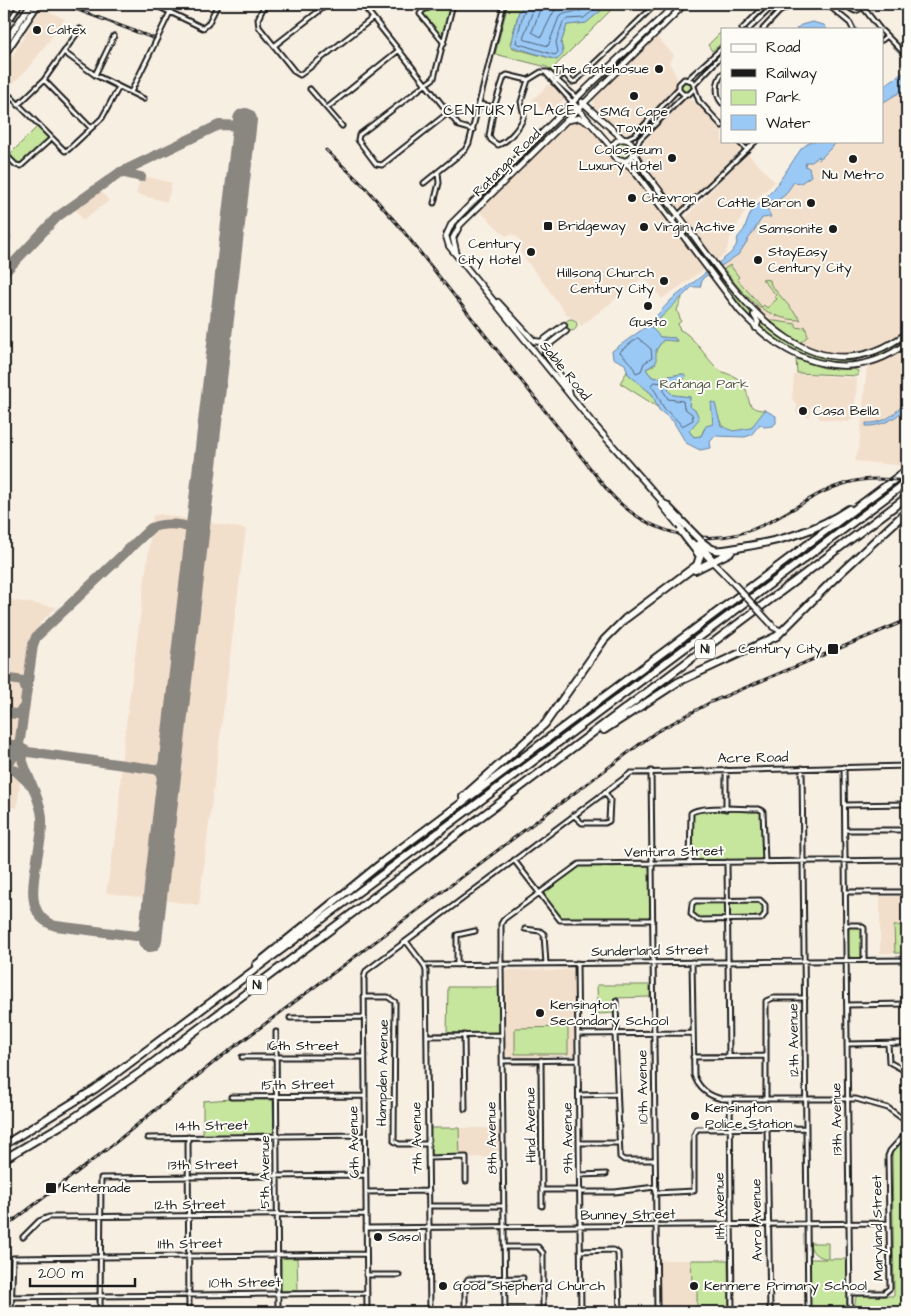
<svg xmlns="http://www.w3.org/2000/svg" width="911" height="1316" viewBox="0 0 911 1316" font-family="'Architects Daughter',sans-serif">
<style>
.built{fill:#f2dfcb}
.green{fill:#c6e59d;stroke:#71805c}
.water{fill:#9bc9f6;stroke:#68849f}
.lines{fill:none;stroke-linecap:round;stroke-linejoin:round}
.shore{stroke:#4f6173;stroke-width:1}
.taxiway{stroke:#8a8680;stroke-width:10}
.runway{stroke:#8a8680;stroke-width:24}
.street-casing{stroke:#1c1c1c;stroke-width:7}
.secondary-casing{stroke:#1c1c1c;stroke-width:8}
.primary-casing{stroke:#1c1c1c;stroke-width:9}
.highway-casing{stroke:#1c1c1c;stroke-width:10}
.street{stroke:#fdfcf7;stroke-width:3}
.secondary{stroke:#fdfcf7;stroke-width:4.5}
.primary{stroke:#fdfcf7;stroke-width:5}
.highway{stroke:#fdfcf7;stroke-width:6}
.rail-casing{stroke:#1c1c1c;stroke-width:3}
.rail{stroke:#fdfcf7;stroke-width:1;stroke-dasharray:4;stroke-linecap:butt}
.secondary-bridge-casing{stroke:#1c1c1c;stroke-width:8;stroke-linecap:butt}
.highway-bridge-casing{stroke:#1c1c1c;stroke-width:10;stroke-linecap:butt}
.secondary-bridge{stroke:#fdfcf7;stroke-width:4.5}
.highway-bridge{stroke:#fdfcf7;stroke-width:6}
.poi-dot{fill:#1c1c1c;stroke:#fdfcf7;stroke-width:2}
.labels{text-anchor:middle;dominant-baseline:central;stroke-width:4;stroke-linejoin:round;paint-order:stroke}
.shield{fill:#fdfcf7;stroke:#605f5e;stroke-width:1}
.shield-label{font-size:12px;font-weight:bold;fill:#1c1c1c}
.poi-label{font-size:14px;fill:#1c1c1c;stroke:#fdfcf7;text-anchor:start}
.street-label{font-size:14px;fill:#1c1c1c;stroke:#fdfcf7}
.park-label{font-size:14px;fill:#4f5843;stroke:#fdfcf7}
.neighbourhood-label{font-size:15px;letter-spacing:1px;fill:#1c1c1c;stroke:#fdfcf7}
</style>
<rect width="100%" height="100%" fill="#f8efe3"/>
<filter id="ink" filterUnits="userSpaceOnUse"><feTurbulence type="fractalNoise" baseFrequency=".02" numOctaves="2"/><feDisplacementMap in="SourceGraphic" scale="10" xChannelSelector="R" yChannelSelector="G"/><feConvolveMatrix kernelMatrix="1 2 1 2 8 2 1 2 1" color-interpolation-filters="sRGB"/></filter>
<g filter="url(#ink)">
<!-- built -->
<path class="built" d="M42 8 65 19 28 69 5 91 4 69Z
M658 38 674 55 669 62 677 78 676 88 636 130 628 134 621 133 594 106 593 99 651 39Z
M550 83 566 98 548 116 532 100Z
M902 91H907V330L886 345 866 351 852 354 820 353 773 328 745 301 720 266 739 254 762 218 771 216 767 208 769 204 785 195 794 182H804L811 176 809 168 805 166 806 162 819 156 817 161 838 141H882V103Z
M686 98 696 103 716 122 719 129 722 128V141H735L741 149 683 208 676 207 647 169 640 153 644 142 666 116Z
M585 119 606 142 613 159 631 169 705 269 662 299 644 277 581 326 577 320 568 316 520 252 521 243 517 237 511 234 506 236 478 210 572 121Z
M747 153 775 182 747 208 731 236 726 253 716 261 685 218Z
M141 175 172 183 167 202 136 194Z
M98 187 109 201 83 220 72 205Z
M907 345V463L904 466 855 461 859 447 867 366Z
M796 374 855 378 857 381 854 418 848 422 820 419 817 415 818 407 814 406H811L810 417 802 416 796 413 797 405 792 399 794 375Z
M160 514 246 529 199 905 106 893 118 820 122 755 153 516Z
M4 599 57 607 40 623 17 808 4 806Z
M907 896V953H880V897Z
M545 969 546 971 571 969 574 972 575 1055 508 1057 506 1054 505 973 508 970Z
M428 1128H503L504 1157 428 1158Z
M659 1260H728L729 1312H660Z"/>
<!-- green -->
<path class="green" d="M444 4H448L450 7 443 35 440 37 422 14Z
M508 4H526L519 11 510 44 513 48 557 60 563 51 561 43 567 25 586 23 609 4H617L555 66 559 71 554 72 547 67 495 54Z
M720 33 722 34V43L712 51 708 45Z
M680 87a6 6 0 1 1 12 0a6 6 0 1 1-12 0Z
M39 125 51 139 25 165 18 166 8 156Z
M616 150a8 8 0 1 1 16 0a8 8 0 1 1-16 0Z
M635 157 642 170 675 214H669L626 162Z
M679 221C723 279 771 364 855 360V363C776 373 714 282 677 223Z
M730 265 739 277 737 279 762 307 764 305 767 308 777 299 775 297 776 295 762 279 770 280 771 285 801 320C764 320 744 295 724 269Z
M681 295 682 298 677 310 681 321 678 324 680 330C692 334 706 358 717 368 724 375 735 373 743 384 752 396 743 410 765 410L761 418 747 431C718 434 725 425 713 408V424L704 429 701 436 694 437 689 431 693 409 689 406 690 397 673 395 668 390 672 384 681 380 683 374 655 378 651 376 646 369 654 365 656 350 663 340 677 341 675 338 660 337 651 328Z
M565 325a6 6 0 1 1 12 0a6 6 0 1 1-12 0Z
M768 320 796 324V327L802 328 805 326 808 336 800 343 788 338Z
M907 337V340L889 352 873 357V355Z
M796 359 824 368 854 369 858 371V376L797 373Z
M628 370V374L652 394 659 408 620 383Z
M696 811H760L763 815V859L761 860 695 861 692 857V816Z
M646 865 650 869 651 914 646 919H560L543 897 544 891 578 866Z
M760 900 765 905 763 918 698 920 694 918 691 907 695 901Z
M907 925V953H895L894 926Z
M849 926H860L863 930V956L860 958H851L848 954Z
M597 985H650V997L616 998V1013L598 1014Z
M448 987H499V1032L447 1034Z
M568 1027V1054H515V1028Z
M230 1099 273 1100 274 1134 203 1136V1101Z
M428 1128H459L460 1157 428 1158Z
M907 1136V1312H854L856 1296H894L892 1153Z
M810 1243H828V1259H847V1312H809V1259H827C819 1256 811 1255 810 1243Z
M281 1258H297L298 1291H281Z
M691 1260H728L729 1312H697V1283H692Z"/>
<!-- water -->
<path class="water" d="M526 4H609L586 23 567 25 561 43 563 54 557 60 511 46 519 11Z
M812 22 824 25 827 29H796L801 25Z
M907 70V91H902L882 103V87Z
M811 141H838L818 161 819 156 812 162H806L805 166 809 168 811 176 801 183 794 182 785 195 767 208 771 217 762 218 739 254 703 278 700 287H692L651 327 660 337 675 338 677 341 663 340 656 350V363L646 369 651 376 655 378 683 374 686 376 684 379 672 384 668 390 673 395 690 397 689 406 696 411 699 419 689 431 694 437 701 436 706 426 713 424 711 402 715 403 721 426 733 431 751 428 765 410 776 416V423L773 426 764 427 760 424 751 435 745 437 715 436 710 442 711 448 700 450 686 443 673 421 659 410 652 394 628 374 625 364 613 358 612 351 647 326 671 300 731 253 736 246 738 237 744 230 751 212 774 189 801 149Z
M907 399C907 416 880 427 866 426V423C885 424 897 413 907 399Z"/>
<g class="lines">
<!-- shore -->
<path class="shore" d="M529 4 523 14 516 43 555 55 558 52 556 42 563 22 568 19 584 18 601 4
M535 4 523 39 548 46 559 17C572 8 577 17 591 4
M542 4 532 32 541 37 554 11 564 6 580 4
M638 338 651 349 652 358 644 363 641 371 636 373 632 365 620 352Z
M654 382 664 383V392L668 399 683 401 684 408 692 414 693 420 682 426C676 418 668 413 664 408 659 400 658 393 651 386Z"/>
<!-- taxiway -->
<path class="taxiway" d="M120 172 141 177
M4 273 57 217 119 173 219 125 245 126
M188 527 196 524 199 516
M4 678 23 681 26 690
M4 713 18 714 24 707
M19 742C20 765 36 788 41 811 49 843 10 913 56 926L136 936 147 932 152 922
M4 743 17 746 28 752 161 770 167 775 168 786
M12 759 20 739 33 645 36 637 151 528C162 523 188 522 196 533V542
M4 765 16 771 31 785
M159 770 166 768 171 760"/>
<!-- runway -->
<path class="runway" d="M150 940 245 120"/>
<!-- street casing -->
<g class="street-casing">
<path id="street" d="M153 4 203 28 208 24 218 4
M265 4 258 19 259 27 295 72 300 75 373 18
M362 4 459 126 473 130
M440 4 423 10 420 14 444 43
M827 4 850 23 853 29
M850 4 851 9 855 11 860 9 862 4
M862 6 880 29
M12 17 20 4
M742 29 767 4
M749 29 775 4
M763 29 779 12 794 4
M882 31 907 56
M882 40 887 36
M274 46 328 4
M65 53 95 75 144 99
M545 72 573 103
M722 74C716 82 715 96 722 103
M95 75 114 36
M507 75 528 80 521 102 524 116C521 126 508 142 498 145L491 140 489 136 494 107 504 77Z
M689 78 722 48
M44 80 91 128
M528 80 541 72H548L577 98
M554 83 564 73 572 82 576 81 656 4
M694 85 722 55
M310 89 342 126
M694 89 689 94H683L679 90V84L684 79 692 81 699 101 722 126
M4 90 65 151 69 149 102 118 119 87
M131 92 174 4
M479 104 494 107
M18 105 44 80 80 29
M327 108 399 50
M448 113 382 165 376 164 358 140 359 135 434 78 453 4
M625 139 636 134 678 89
M738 141 747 150
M634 151 640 139 685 95
M4 153 16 165 21 166 51 139
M424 183 465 150 469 143 504 4
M434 203 439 183 438 172
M672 221 756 141
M4 233 7 237 4 242
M844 767 850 1312
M802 768 808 1312
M726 770V809
M651 771 657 1312
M845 805 907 804
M573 815 582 823H605L609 821 610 800 605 792
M845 830H907
M514 860 560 920H653
M727 862 729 1056
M690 863 691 813C700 805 745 809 759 809L763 811 765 862
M846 892H907
M760 900 765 905V914L761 919 698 920 691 914 692 904 695 901Z
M846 925H859L864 928V960
M525 929 540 931 544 934 546 964
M406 941 424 965 907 960
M692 962 694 1075C699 1089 708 1096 722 1099H856L888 1108 907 1122
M577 963 581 1312
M424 965 426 971 430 1312
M457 965V935L475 931
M364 997H388L395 1002 394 1141 399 1144H428
M616 1001 617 1034
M847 1005 907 1004
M290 1018 364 1017
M276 1032 278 1312
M578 1034 692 1033
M615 1034 620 1157 624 1160H655
M464 1035 465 1109
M427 1036 502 1035
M847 1044 907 1043
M888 1044 889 1062 907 1072
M242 1057H364
M693 1057 766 1056
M541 1060 542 1206
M503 1061 578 1060
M579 1095 616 1094
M231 1097 365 1096
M730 1099 732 1312
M766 1099V1001L773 998H805
M767 1128 770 1312
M188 1137 189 1312
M148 1138 365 1135
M579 1143H618
M428 1158 466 1157V1181
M580 1175 606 1174
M543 1190H579
M366 1192 429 1191
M580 1192H615L655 1187
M655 1193 694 1191V1135L697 1129 806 1128
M429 1206H504
M366 1228 889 1223
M23 1237 39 1221 49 1217 366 1214
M505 1247H538L543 1253V1308L538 1311H505
M580 1251 613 1250 618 1253 620 1312
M4 1257 6 1253
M366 1275H399
M850 1293H884L890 1288 888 1156 890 1151 907 1132
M4 1297 367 1293
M11 1312 13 1258 366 1254
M100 1312 101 1178 365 1175
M367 1312 364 978 366 971 631 773 907 766
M465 1312V1285L468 1279 523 1278
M505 1312 501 964V924L504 919 579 864 907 860"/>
</g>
<!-- secondary casing -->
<g class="secondary-casing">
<path id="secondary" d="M582 102 623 139
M573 103 613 149
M569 120 579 118 589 123
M612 150a11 11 0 1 1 22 0a11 11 0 1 1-22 0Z
M634 152 645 172C663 195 681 218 698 242 748 310 817 401 907 333
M622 160 632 168 740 311C785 360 847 388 907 343
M456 251 453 238 460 225 685 4
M498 302 534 341 541 342 564 325
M754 315 758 322 756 328
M566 331 548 345 545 352 567 386 570 394
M661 504 683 531
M667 507 591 421 449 246 446 236 452 223 585 90 676 4
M693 542 734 584
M699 543 715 562
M773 627 781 631"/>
</g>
<!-- primary casing -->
<g class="primary-casing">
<path id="primary" d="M4 44 31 4
M4 55 38 4"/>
</g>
<!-- highway casing -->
<g class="highway-casing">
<path id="highway" d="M666 505 693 533
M699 539C704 544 708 548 715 550 724 551 733 549 742 547 781 541 816 531 849 509
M695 570 731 552
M604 730 678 682 777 636 836 577 907 511
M463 797 545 724 604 640 625 619 697 565 700 556 687 539
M256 965 384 861 907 470
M4 1145 95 1089 907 482
M4 1159 72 1119 142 1071 907 497"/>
</g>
<!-- street -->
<use href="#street" class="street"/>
<!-- secondary -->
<use href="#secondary" class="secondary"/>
<!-- primary -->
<use href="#primary" class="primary"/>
<!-- highway -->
<use href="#highway" class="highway"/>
<!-- rail casing -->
<g class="rail-casing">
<path id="rail" d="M62 4 153 38
M326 150 364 186 400 227 609 492C648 536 712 551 765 524 793 511 817 491 847 483 867 477 887 479 907 481
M4 1228 111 1146 218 1059 656 732 711 702 907 620"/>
</g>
<!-- rail -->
<use href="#rail" class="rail"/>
<!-- secondary-bridge casing -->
<g class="secondary-bridge-casing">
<path id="secondary-bridge" d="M734 584 772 625"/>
</g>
<!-- highway-bridge casing -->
<g class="highway-bridge-casing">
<path id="highway-bridge" d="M681 531 687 539
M693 533 699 539"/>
</g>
<!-- secondary-bridge -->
<use href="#secondary-bridge" class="secondary-bridge"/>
<!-- highway-bridge -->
<use href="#highway-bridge" class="highway-bridge"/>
</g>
</g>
<!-- markers -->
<g class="poi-dot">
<circle cx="37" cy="30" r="5"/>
<circle cx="659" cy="69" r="5"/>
<circle cx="634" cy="96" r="5"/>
<circle cx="672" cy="158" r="5"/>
<circle cx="853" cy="159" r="5"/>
<circle cx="632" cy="198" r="5"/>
<circle cx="811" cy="203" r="5"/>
<rect x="543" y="221" width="10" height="10" rx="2.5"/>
<circle cx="644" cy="227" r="5"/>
<circle cx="833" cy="229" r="5"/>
<circle cx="531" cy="252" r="5"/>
<circle cx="758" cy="260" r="5"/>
<circle cx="664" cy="281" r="5"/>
<circle cx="648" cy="306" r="5"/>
<circle cx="803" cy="411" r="5"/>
<rect x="827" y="643" width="12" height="12" rx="2.5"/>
<circle cx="540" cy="1013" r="5"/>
<circle cx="695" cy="1116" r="5"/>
<rect x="45" y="1182" width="12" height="12" rx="2.5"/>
<circle cx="378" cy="1237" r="5"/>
<circle cx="443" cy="1286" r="5"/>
<circle cx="694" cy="1286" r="5"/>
</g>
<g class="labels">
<!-- shield labels -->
<g class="shield">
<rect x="695" y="639.5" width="20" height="19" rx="4"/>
<rect x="247" y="975.5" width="20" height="19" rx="4"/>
</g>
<g class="shield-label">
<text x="705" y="649">N1</text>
<text x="257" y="985">N1</text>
</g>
<!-- poi labels -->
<g class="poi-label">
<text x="47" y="30">Caltex</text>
<text x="649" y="69" text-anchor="end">The Gatehosue</text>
<text x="634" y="112" text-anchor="middle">SMG Cape<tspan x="634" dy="16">Town</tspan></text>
<text x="662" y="150" text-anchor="end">Colosseum<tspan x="662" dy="16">Luxury Hotel</tspan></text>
<text x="853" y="175" text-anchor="middle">Nu Metro</text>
<text x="642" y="198">Chevron</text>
<text x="801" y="203" text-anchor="end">Cattle Baron</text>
<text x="558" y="226">Bridgeway</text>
<text x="654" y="227">Virgin Active</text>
<text x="823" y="229" text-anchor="end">Samsonite</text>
<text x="521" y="244" text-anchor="end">Century<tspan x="521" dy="16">City Hotel</tspan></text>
<text x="768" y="252">StayEasy<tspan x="768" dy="16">Century City</tspan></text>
<text x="654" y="273" text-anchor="end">Hillsong Church<tspan x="654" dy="16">Century City</tspan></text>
<text x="648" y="322" text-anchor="middle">Gusto</text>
<text x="813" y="411">Casa Bella</text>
<text x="822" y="649" text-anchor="end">Century City</text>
<text x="550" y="1005">Kensington<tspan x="550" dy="16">Secondary School</tspan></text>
<text x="705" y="1108">Kensington<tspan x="705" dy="16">Police Station</tspan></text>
<text x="62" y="1188">Kentemade</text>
<text x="388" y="1237">Sasol</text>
<text x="453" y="1286">Good Shepherd Church</text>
<text x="704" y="1286">Kenmere Primary School</text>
</g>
<!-- street labels -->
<g class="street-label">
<text transform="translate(507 163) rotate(-45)">Ratanga Road</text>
<text transform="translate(565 371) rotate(51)">Sable Road</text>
<text transform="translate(753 758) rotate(-1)">Acre Road</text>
<text transform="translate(674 852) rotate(-1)">Ventura Street</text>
<text transform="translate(650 951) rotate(-1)">Sunderland Street</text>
<text transform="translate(794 1040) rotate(-91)">12th Avenue</text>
<text x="303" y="1046">16th Street</text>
<text transform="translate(383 1073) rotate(-89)">Hampden Avenue</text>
<text transform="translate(298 1085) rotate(-1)">15th Street</text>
<text transform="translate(643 1087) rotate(-91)">10th Avenue</text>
<text transform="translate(837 1119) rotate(-91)">13th Avenue</text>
<text transform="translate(531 1125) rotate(-91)">Hind Avenue</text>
<text transform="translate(212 1126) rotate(-1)">14th Street</text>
<text transform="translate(417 1138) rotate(-91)">7th Avenue</text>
<text transform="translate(492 1138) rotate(-91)">8th Avenue</text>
<text transform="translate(568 1138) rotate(-91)">9th Avenue</text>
<text transform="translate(354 1142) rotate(-91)">6th Avenue</text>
<text transform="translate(203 1165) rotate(-1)">13th Street</text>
<text transform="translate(265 1172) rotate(-90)">5th Avenue</text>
<text transform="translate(190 1205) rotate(-1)">12th Street</text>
<text transform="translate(720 1206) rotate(-91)">11th Avenue</text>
<text transform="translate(628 1215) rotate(-1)">Bunney Street</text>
<text transform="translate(757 1220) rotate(-91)">Avro Avenue</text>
<text transform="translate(878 1228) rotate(-91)">Maryland Street</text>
<text transform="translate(190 1244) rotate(-1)">11th Street</text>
<text transform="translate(245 1283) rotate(-1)">10th Street</text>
</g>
<!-- park labels -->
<g class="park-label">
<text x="704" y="384">Ratanga Park</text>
</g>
<!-- neighbourhood labels -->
<g class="neighbourhood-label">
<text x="510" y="110">CENTURY PLACE</text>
</g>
</g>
<!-- margin -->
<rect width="911" height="1316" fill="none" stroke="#fdfcf7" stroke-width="20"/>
<rect x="10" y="10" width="891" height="1296" fill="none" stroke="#1c1c1c" stroke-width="2" filter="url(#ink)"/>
<!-- legend -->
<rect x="721" y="28" width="162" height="115" fill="#fdfcf7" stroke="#a3a29f"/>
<rect x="731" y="44" width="25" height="8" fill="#fdfcf7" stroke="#a3a29f"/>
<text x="766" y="52" font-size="15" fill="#1c1c1c">Road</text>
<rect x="731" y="69" width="25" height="8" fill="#1c1c1c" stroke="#a3a29f"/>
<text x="766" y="78" font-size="15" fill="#1c1c1c">Railway</text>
<rect x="731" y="90" width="25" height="15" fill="#c6e59d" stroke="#a3a29f"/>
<text x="766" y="102" font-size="15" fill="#1c1c1c">Park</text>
<rect x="731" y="115" width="25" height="15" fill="#9bc9f6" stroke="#a3a29f"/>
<text x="766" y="128" font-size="15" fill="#1c1c1c">Water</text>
<!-- scale -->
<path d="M30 1278v8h105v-8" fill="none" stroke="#1c1c1c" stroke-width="2.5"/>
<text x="38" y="1278" font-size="15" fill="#1c1c1c" stroke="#fdfcf7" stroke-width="4" paint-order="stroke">200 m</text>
</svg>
